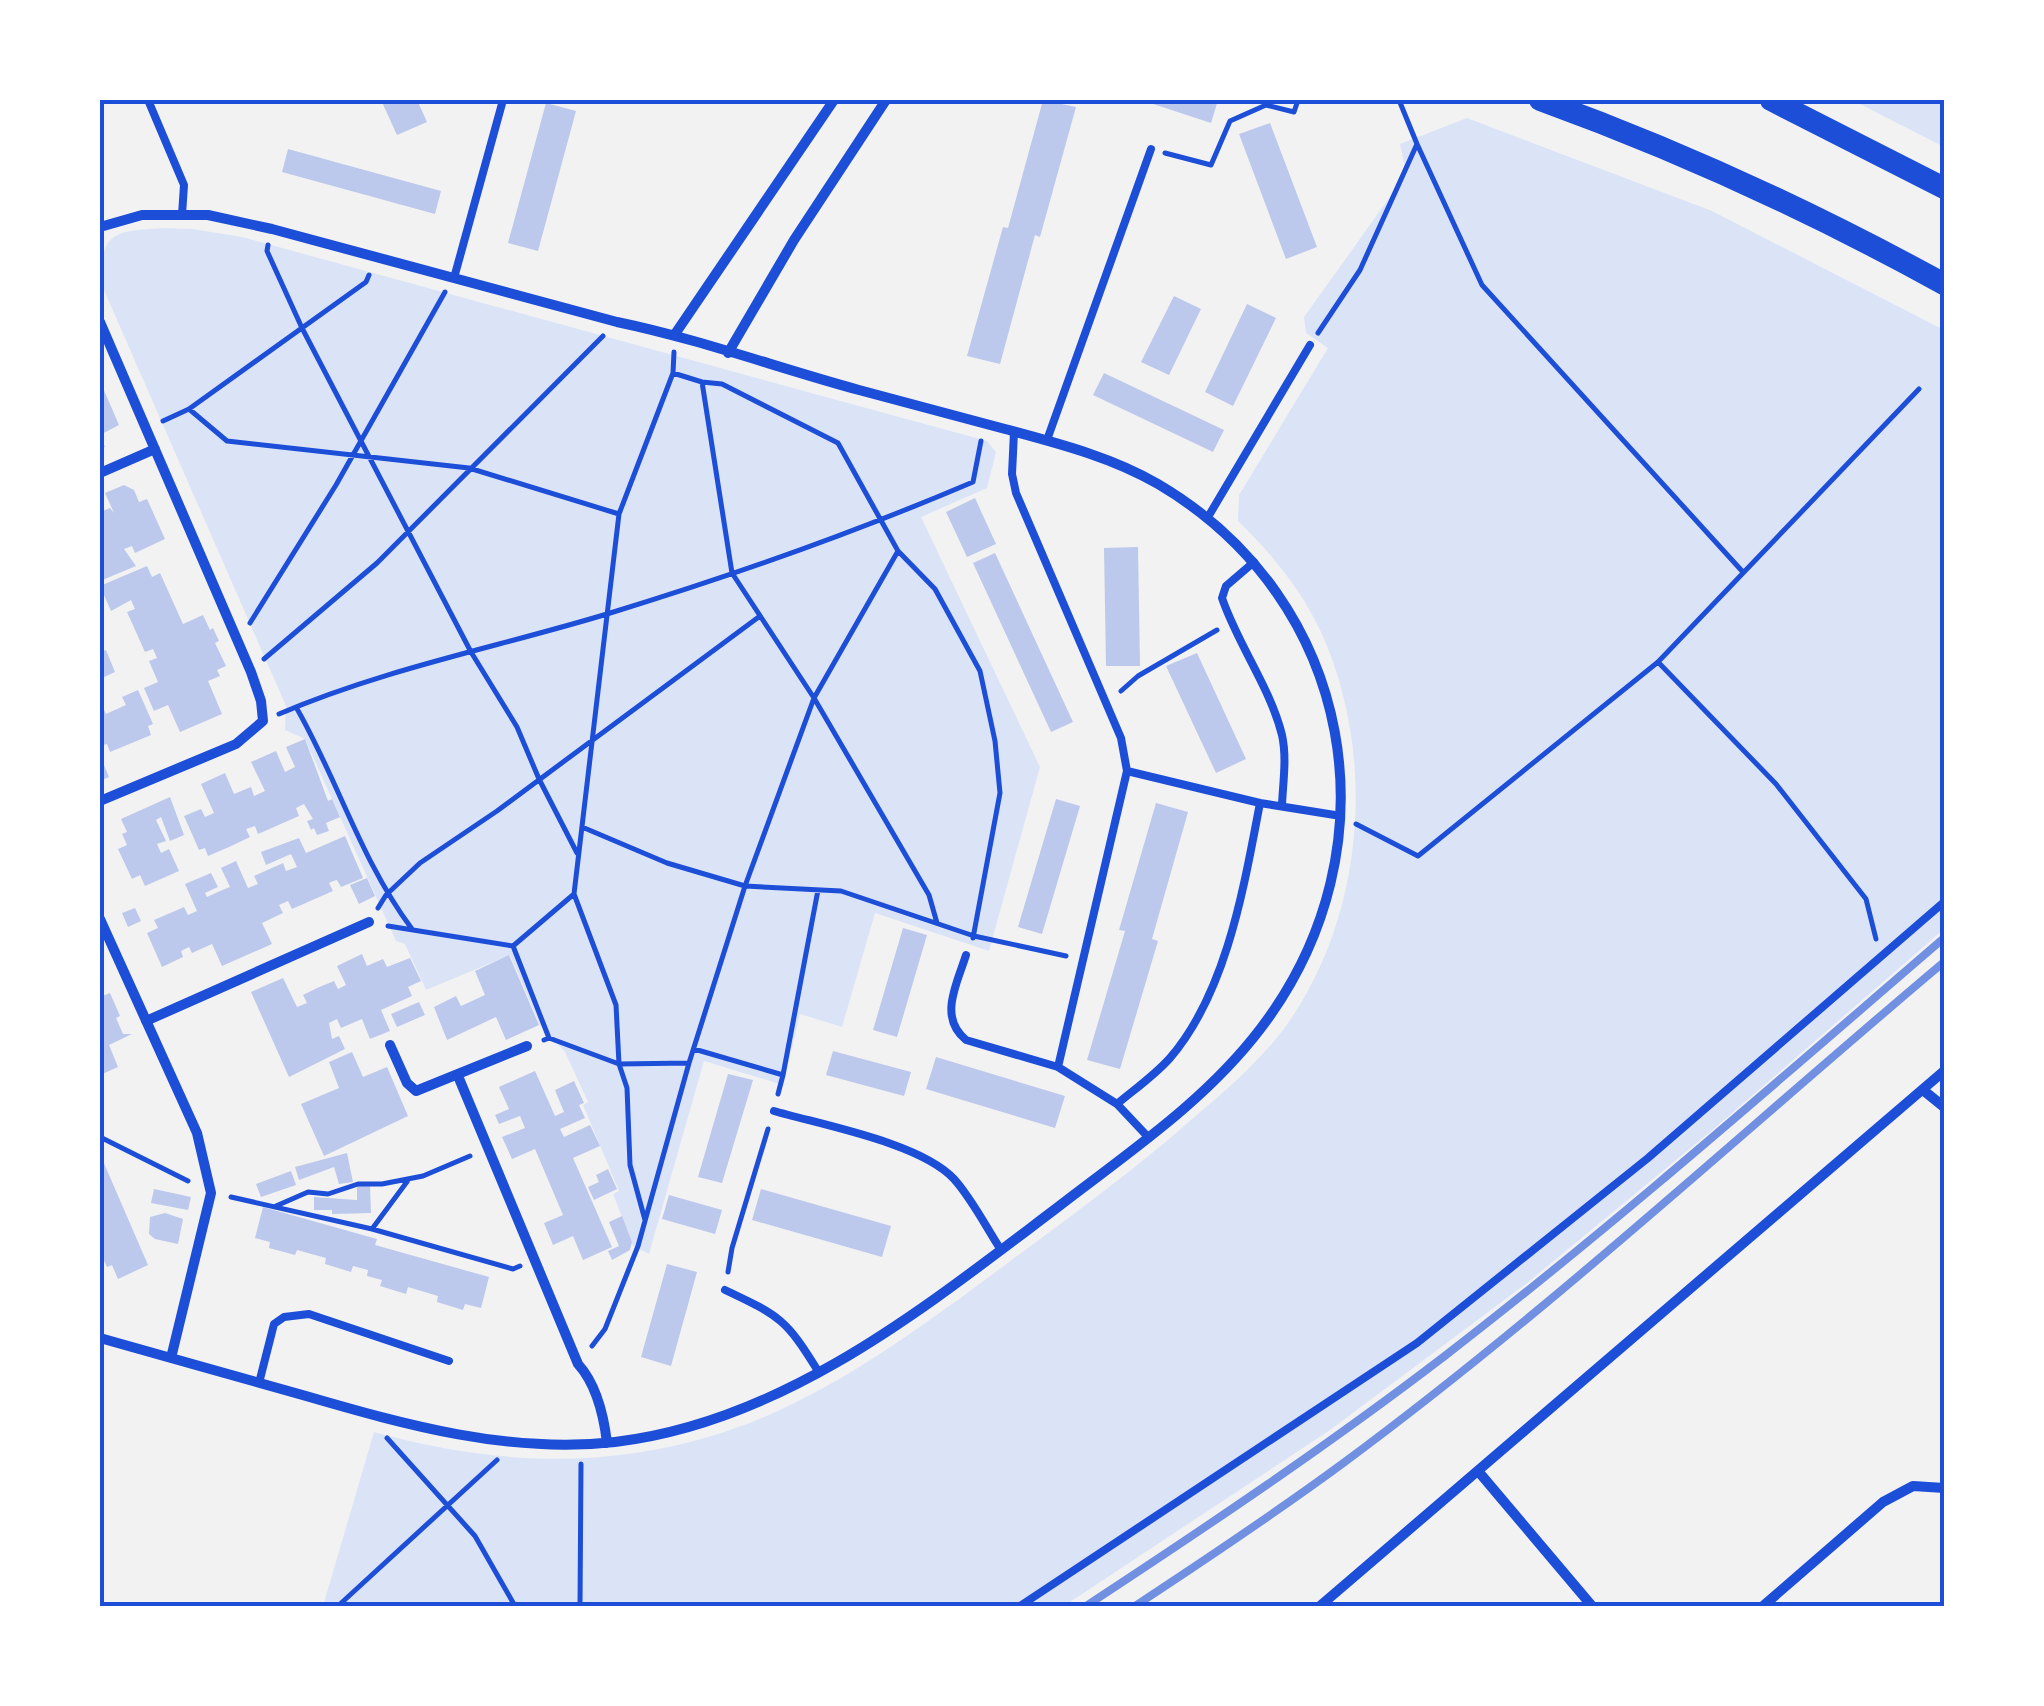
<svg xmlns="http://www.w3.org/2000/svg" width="2044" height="1706" viewBox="0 0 2044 1706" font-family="Overpass,sans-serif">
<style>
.green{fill:#dbe4f7}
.building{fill:#bdc9ec}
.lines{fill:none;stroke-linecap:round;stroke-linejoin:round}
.path{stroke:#1d4ed8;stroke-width:5}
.service{stroke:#1d4ed8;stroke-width:8}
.minor{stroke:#1d4ed8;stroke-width:10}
.primary{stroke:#1d4ed8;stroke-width:22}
.rail{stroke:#7290e2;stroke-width:8}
.neatline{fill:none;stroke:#1d4ed8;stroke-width:4}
</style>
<rect width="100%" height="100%" fill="#f2f2f2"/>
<!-- green -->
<path class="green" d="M1852 100H1944V147Z
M1467 118 1712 211 1944 330V929L1716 1127 1527 1283 1330 1430 1064 1606H323L374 1432C487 1463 595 1470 708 1437 820 1405 921 1327 1013 1259 1074 1214 1134 1170 1191 1120 1224 1092 1257 1064 1283 1030 1365 919 1378 755 1320 630 1300 588 1271 553 1238 521L1239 495 1328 348 1306 333 1304 317 1397 187 1405 167 1400 144Z
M164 228 193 229 242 237 987 441 996 452 987 488 921 517 1040 767 989 951 875 913 842 1027 800 1014 783 1085 704 1061 649 1254 633 1246 613 1194 619 1191 583 1105 588 1102 565 1052 540 1025 510 955 426 990 405 944 396 941 305 739 285 730 286 706 100 281C101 229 119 231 164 228Z"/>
<!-- building -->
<path class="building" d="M381 100H417L427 122 397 135Z
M1043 100 1076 107 1040 237 1035 235 1000 364 967 356 1003 227 1008 228Z
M1141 100H1218L1211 123Z
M546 103 576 111 538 251 508 243Z
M1270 123 1317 247 1286 259 1239 134Z
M288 149 441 191 435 214 282 172Z
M1174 296 1201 309 1169 375 1141 362Z
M1247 304 1276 318 1233 406 1205 392Z
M1104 373 1224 430 1213 452 1093 395Z
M100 381 119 425 100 435 105 447 100 449Z
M124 485 134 490 139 502 147 499 165 539 135 553 132 546 124 549 136 566 100 581V512L110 508 114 513 105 493Z
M975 498 996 544 967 557 946 512Z
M1138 547 1140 666H1106L1104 548Z
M995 553 1073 722 1051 732 973 563Z
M147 566 152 577 160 573 183 624 203 615 210 630 213 628 219 641 215 643 226 666 217 670 220 676 208 681 222 714 180 732 168 705 154 711 144 688 158 682 149 661 157 658 153 649 145 652 127 612 135 609 131 600 111 611 100 586Z
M106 650 115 672 100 679V652Z
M1197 653 1246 759 1216 773 1166 666Z
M138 690 153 724 148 726 151 735 110 752 107 744 100 746V701L106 714 126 705 122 697Z
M305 739 328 801 332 799 340 817 326 823 329 831 317 835 314 828 311 830 307 821 313 819 304 804 296 808 299 816 258 834 255 826 246 829 250 837 229 847 208 856 205 848 199 850 184 816 201 809 205 817 214 813 201 784 225 773 234 794 251 787 254 796 265 791 251 762 276 751 285 772 295 767 286 747Z
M100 755 109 777 100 781Z
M170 797 184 835 170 841 161 817 156 820 166 841 157 844 161 853 169 849 179 871 145 886 140 875 132 879 118 849 127 845 122 834 127 832 121 819Z
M1056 799 1080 806 1042 934 1018 927Z
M1156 803 1188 812 1152 939 1158 941 1120 1069 1087 1060 1125 931 1119 930Z
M345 836 363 878 341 887 337 880 333 881 329 883 333 891 292 909 288 901 279 905 283 913 262 923 272 944 222 966 212 944 192 953 189 947 181 951 183 957 162 967 147 933 158 928 154 920 184 907 188 915 197 911 185 884 211 873 218 887 205 893 207 897 220 891 230 887 221 868 236 861 248 888 258 884 254 876 283 863 286 871 297 867 291 854 266 865 261 852 299 838 306 853Z
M367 878 375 896 359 904 350 885Z
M135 908 141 921 128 927 122 913Z
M903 928 927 935 897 1037 873 1030Z
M362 954 367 966 383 959 387 967 410 958 421 981 408 987 412 996 381 1010 390 1031 370 1039 362 1019 341 1028 337 1019 329 1023 332 1039 339 1036 345 1049 289 1077 251 992 283 978 297 1007 307 1003 303 995 317 988 334 981 338 989 346 985 337 966Z
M509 955 539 1025 506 1040 496 1017 447 1040 434 1007 456 996 461 1006 485 995 475 971Z
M110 993 120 1016 116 1018 123 1034H132L109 1045 118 1067 100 1075V997Z
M419 1002 425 1015 397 1027 391 1014Z
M833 1051 911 1072 904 1096 826 1075Z
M352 1052 363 1077 387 1067 408 1116 324 1156 301 1104 339 1088 329 1062Z
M936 1057 1065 1096 1055 1128 926 1089Z
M535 1071 555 1116 564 1112 555 1090 574 1081 584 1103 579 1105 585 1118 560 1129 564 1137 590 1125 600 1146 573 1158 612 1247 583 1260 573 1236 553 1245 544 1223 563 1215 535 1149 512 1159 502 1137 525 1128 520 1116 499 1124 495 1115 509 1109 499 1087Z
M728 1074 753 1080 722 1183 698 1177Z
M347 1153 353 1182 339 1184 334 1167 299 1180 295 1167Z
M100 1154 148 1265 118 1279 112 1265 107 1267 100 1252Z
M608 1169 617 1189 594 1200 588 1187 599 1182 596 1175Z
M291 1171 296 1185 261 1197 256 1184Z
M370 1185 371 1213 332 1214V1210H314V1197L357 1200V1186Z
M154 1189 191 1197 188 1210 151 1203Z
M761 1189 891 1226 882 1257 752 1220Z
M669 1195 722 1210 715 1234 662 1219Z
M263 1207 377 1239 375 1245 489 1277 481 1308 465 1304 463 1310 437 1302 438 1296 408 1287 406 1294 380 1286 382 1280 367 1276 368 1270 353 1266 351 1272 325 1264 326 1258 297 1250 295 1255 269 1248 270 1242 255 1238Z
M165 1213 183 1219 178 1244 155 1239 149 1234 150 1217Z
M622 1216 632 1242 630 1250 612 1260 608 1251 619 1246 609 1222Z
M667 1264 697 1272 671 1366 641 1357Z"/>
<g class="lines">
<!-- path -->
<path class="path" d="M1417 144 1482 285 1742 571
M1165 153 1211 165 1230 121 1266 105 1294 112 1298 100
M268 245 267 251 302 328 471 652 517 727 539 779 577 853
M1318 333 1360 270 1417 144 1399 100
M673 373 702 382 732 573 814 698 929 895 937 923
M189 409 227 441 469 468 619 514
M163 421 189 409 366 282 369 275
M898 551 935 589 980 671 995 741 1000 793 973 938
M250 623 336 485 445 292
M264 659 377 563 603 336
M1658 662 1776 784 1866 899 1876 939
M1121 691 1138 676 1217 630
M296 707C338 780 361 861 412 929
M279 714C384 669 498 647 607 614 732 576 853 533 973 482L981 441
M1356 824 1418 856 1658 662 1919 389
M582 827 667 863 745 886 841 891 974 936 1066 956
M574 894 616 1005 619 1064 627 1088 630 1165 645 1220
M378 908 386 895 420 863 497 811 760 616
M388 926 513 946
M549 1038 619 1064 689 1063
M544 1040 549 1038 513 946 574 894 619 514 673 373 674 352
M694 1049 783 1075 778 1094
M783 1075 818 890
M100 1137 188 1181
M231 1197 372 1229 513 1269 520 1266
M276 1206 308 1192 328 1194 358 1184H382L423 1176 470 1156
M372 1229 409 1179
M728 1272 732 1248 768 1129
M592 1346 605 1329 638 1246 689 1063 745 886 814 698 898 551 838 443 722 384 702 382
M387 1438 475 1536 515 1606
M338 1606 497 1460
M580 1606 581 1464"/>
<!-- service -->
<path class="service" d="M148 100 184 185 182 215
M454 278 503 100
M1014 432 1012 474 1016 493 1121 738 1127 771
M1047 440 1151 149
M1208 517 1310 345
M1254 562 1226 586 1222 598C1238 645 1270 687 1282 735 1287 758 1283 782 1282 805
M966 955C957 984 938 1017 966 1040L1058 1067 1117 1104 1149 1138
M1058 1067 1127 771 1260 803 1341 816
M1117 1104C1135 1089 1155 1075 1170 1058 1227 992 1244 886 1260 803
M774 1111C822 1125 921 1143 954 1179 972 1199 986 1227 1001 1250
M725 1290C780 1316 786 1319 818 1371
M259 1383 274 1324 284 1317 309 1314 449 1361
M1020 1606 1417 1343 1648 1158 1944 902"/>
<!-- minor -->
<path class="minor" d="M100 227 142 215H208L272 229 617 322C699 339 778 368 859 390 908 403 956 416 1005 429 1057 443 1112 457 1158 484 1355 600 1398 848 1261 1028 1205 1102 1126 1154 1054 1210 923 1309 783 1422 615 1442 509 1454 406 1425 306 1396 237 1377 169 1357 100 1338
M100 322 251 672 261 701 263 721 236 744 100 801
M675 334 834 100
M728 353 794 240 886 100
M100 473 155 449
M100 919 197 1133 211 1193 171 1358
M146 1021 369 922
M390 1045 407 1083 416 1091 527 1046
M458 1076 578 1364C596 1384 604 1417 607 1443
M1923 1090 1944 1107
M1478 1471 1592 1606
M1320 1606 1944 1071
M1763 1606 1883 1502 1913 1486 1944 1488"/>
<!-- primary -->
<path class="primary" d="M1540 100C1681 151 1813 212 1944 284
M1771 100 1944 188"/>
<!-- rail -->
<path class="rail" d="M1086 1606C1208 1526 1330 1444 1446 1355 1617 1223 1780 1079 1944 938
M1135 1606C1205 1560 1274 1514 1342 1464 1552 1309 1744 1130 1944 962"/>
</g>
<!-- border -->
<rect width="2044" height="1706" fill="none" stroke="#ffffff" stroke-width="205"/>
<rect x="102" y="102" width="1840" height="1502" class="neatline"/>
</svg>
